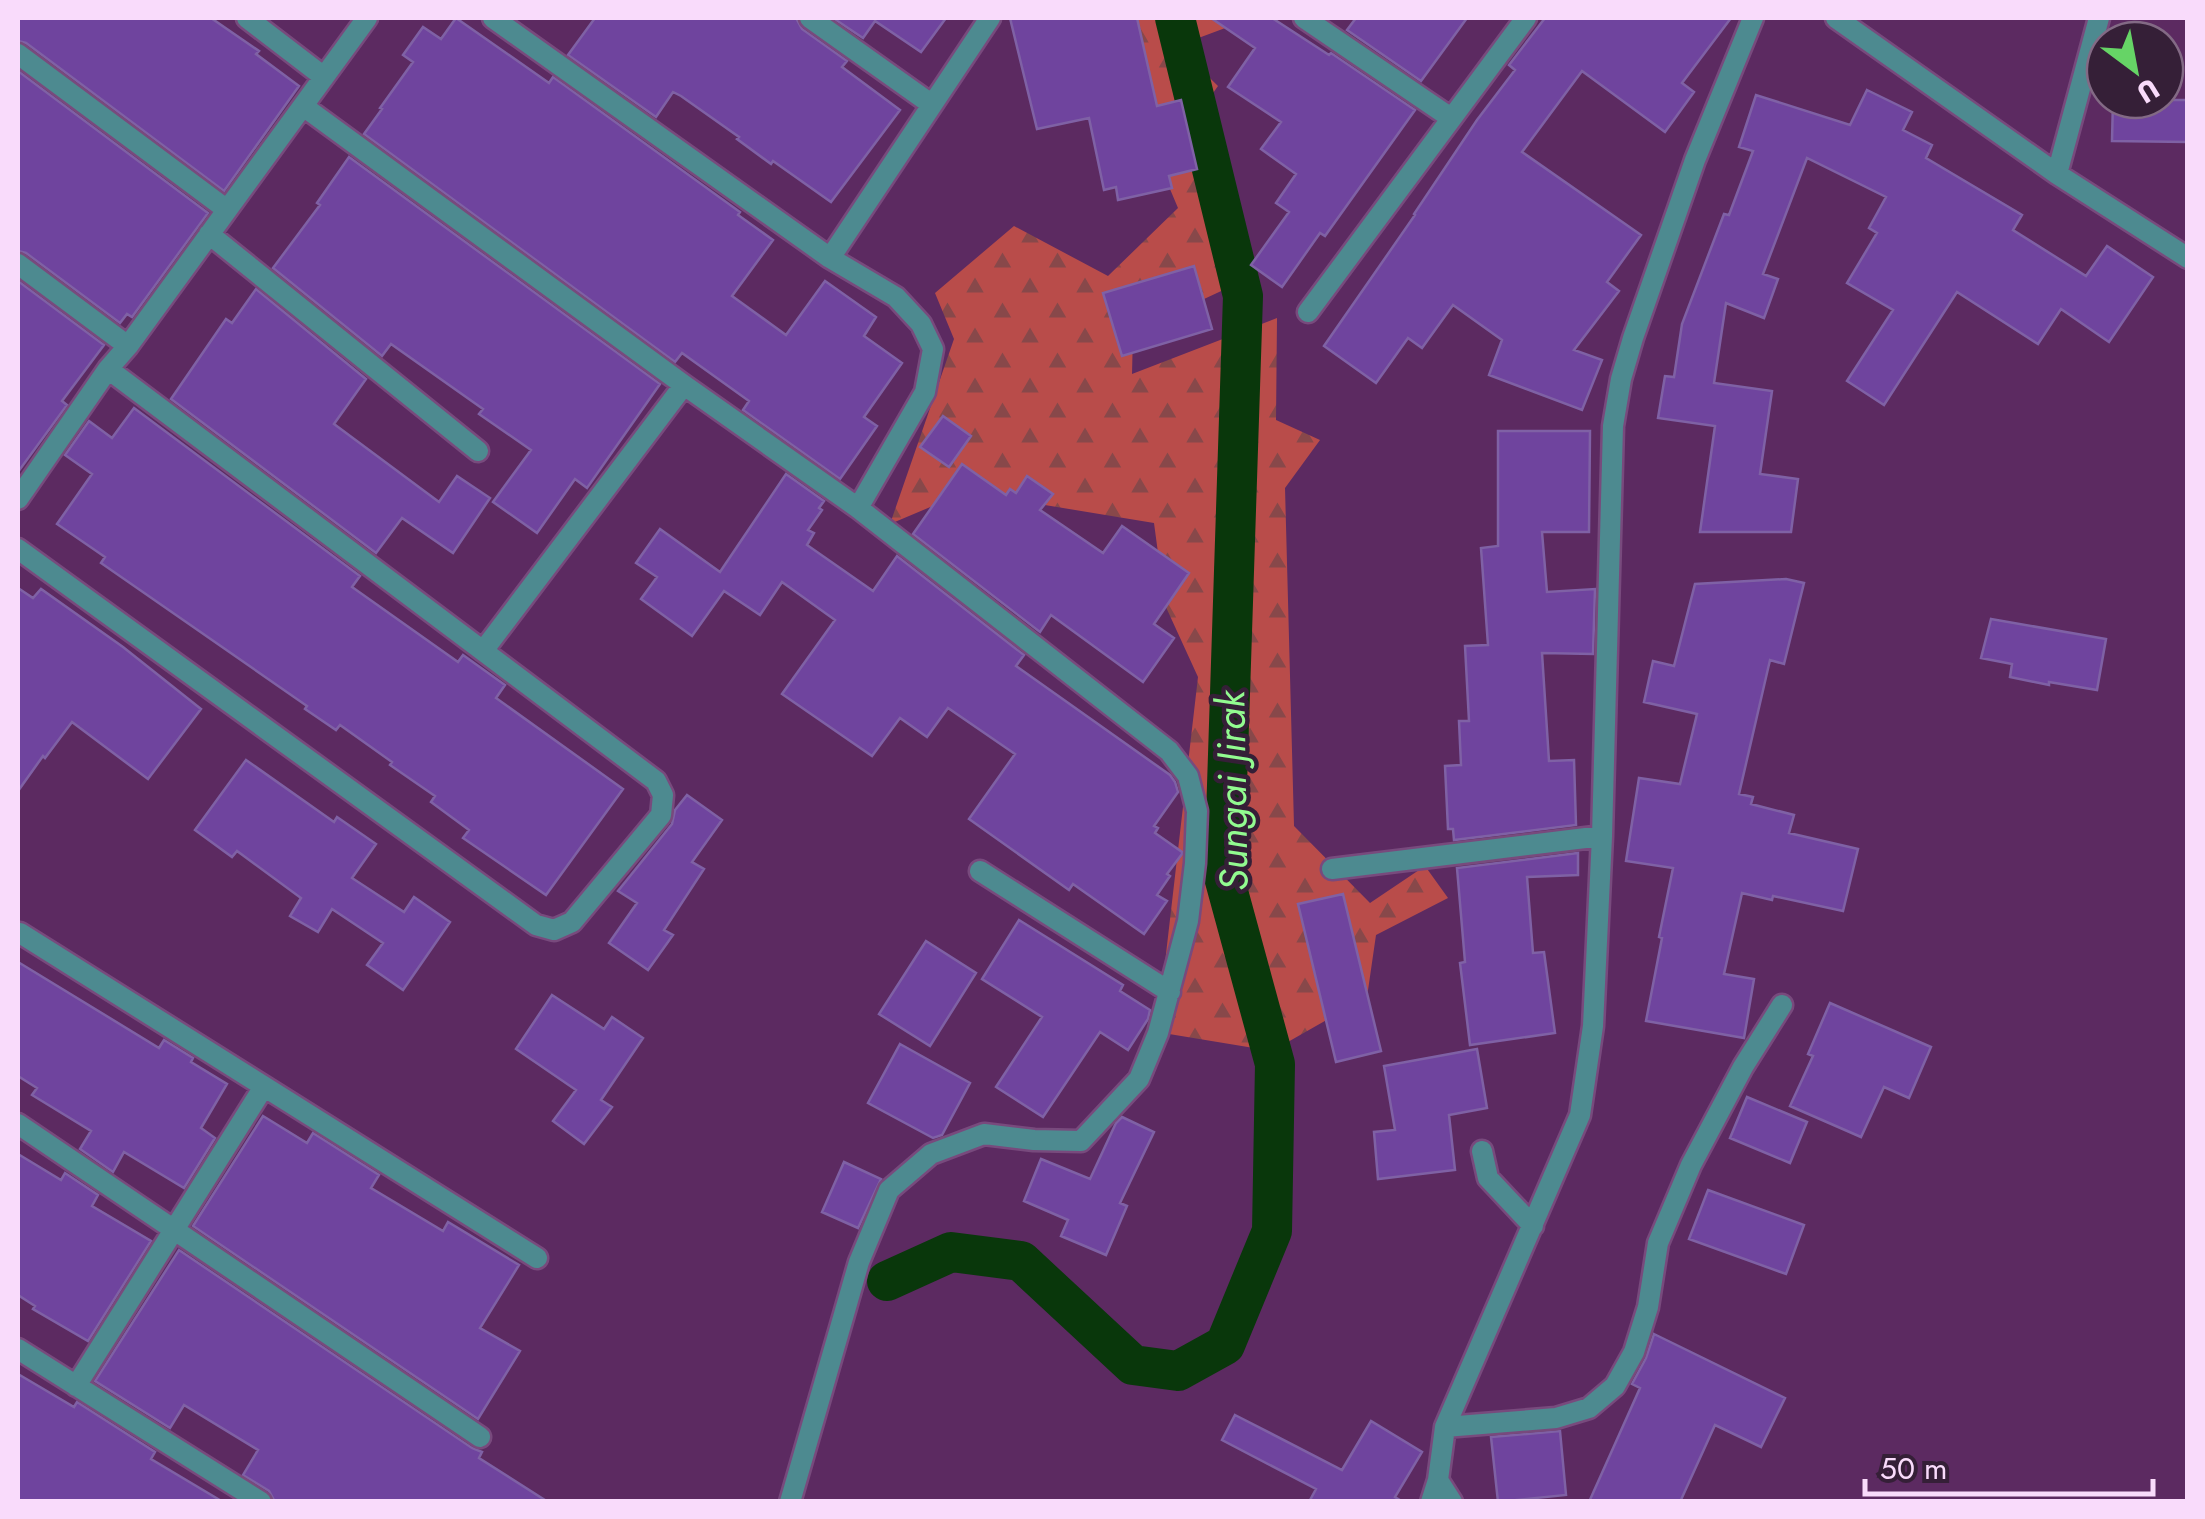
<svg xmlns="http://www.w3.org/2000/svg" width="2205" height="1519" viewBox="0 0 2205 1519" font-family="Jost,sans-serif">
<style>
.forest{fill:url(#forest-firs)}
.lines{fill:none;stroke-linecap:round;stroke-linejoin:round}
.canal{stroke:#09370b;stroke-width:40}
.building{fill:#6f449e;stroke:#7f61a5;stroke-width:2.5}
.street-casing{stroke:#784a7d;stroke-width:25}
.street{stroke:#4d8a90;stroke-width:20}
.labels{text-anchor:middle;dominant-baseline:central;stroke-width:9;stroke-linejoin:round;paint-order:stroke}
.water-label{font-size:40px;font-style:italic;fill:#92fb90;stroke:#351f37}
</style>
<defs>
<pattern id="forest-firs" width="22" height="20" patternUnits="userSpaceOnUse" patternTransform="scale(2.5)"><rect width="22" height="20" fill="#b94c4a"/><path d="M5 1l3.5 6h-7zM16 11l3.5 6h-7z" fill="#88484a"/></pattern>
</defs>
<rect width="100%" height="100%" fill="#5c2a61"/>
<!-- forest -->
<path class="forest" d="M1102 18H1245L1244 21 1177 46 1218 86 1177 144 1240 205 1232 286 1133 332 1132 374 1277 318 1276 420 1320 440 1285 488 1294 826 1370 903 1425 866 1448 898 1376 935 1367 997 1272 1051 1157 1032 1198 677 1165 605 1154 523 966 492 890 524 954 339 935 293 1014 226 1108 276 1178 208 1127 87Z"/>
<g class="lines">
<!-- canal -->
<path class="canal" d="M887 1281 951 1252 1021 1261 1133 1365 1178 1371 1225 1345 1272 1231 1275 1064 1224 877 1243 296 1175 18"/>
</g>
<!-- building -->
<path class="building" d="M18 18H211L259 51 256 54 299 86 224 191 26 43 18 41Z
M456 18 549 83 553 77 740 212 738 215 773 240 732 296 786 335 825 281 876 317 864 336 902 363 864 417 877 426 840 479 743 410 749 401 682 353 675 362 364 134 382 109 380 108 413 62 403 55 423 27 441 39Z
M595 18H796L802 29 847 61 842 67 900 110 831 202 773 161 771 164 737 139 739 137 681 96 673 92 656 117 568 55Z
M833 18H946L921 52 875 21 863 38Z
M1010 18H1137L1157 106 1181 100 1197 169 1169 176 1172 188 1118 200 1116 187 1104 190 1089 118 1037 129Z
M1211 18H1272L1329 55 1331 53 1415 110 1325 236 1320 233 1282 287 1251 265 1289 212 1276 203 1296 174 1261 149 1281 122 1228 87 1255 48Z
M1356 18H1467L1421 81 1347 30Z
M1545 18H1731L1682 83 1694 92 1665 132 1582 71 1522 152 1641 235 1607 282 1619 291 1574 350 1602 360 1582 410 1489 375 1502 340 1453 305 1422 348 1408 338 1376 383 1324 346 1415 215 1414 214 1477 120 1515 70 1509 65Z
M18 71 208 213 132 317 127 314 120 323 26 253 18 251Z
M1867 90 1912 112 1903 130 1932 145 1926 158 2022 215 2013 230 2086 276 2107 246 2153 277 2109 342 2061 309 2038 344 1957 292 1884 405 1847 381 1893 310 1847 283 1877 233 1869 228 1886 197 1807 158 1763 274 1778 279 1764 318 1726 303 1714 383 1772 391 1760 474 1798 479 1791 532H1700L1715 426 1658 418 1665 376 1674 377 1682 324 1724 214 1729 215 1753 151 1739 147 1756 95 1850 125Z
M2113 100H2188V142L2112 141Z
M349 157 660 384 587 488 575 479 537 533 493 502 531 450 479 414 483 409 391 344 382 356 273 268 320 205 317 203Z
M1194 266 1212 329 1122 356 1103 293Z
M18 281 104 345 62 401 67 405 18 472Z
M256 289 366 379 334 424 439 502 457 476 490 498 453 553 402 518 376 553 171 399 226 319 232 323Z
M134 408 360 576 352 587 458 662 463 655 505 685 496 698 623 789 546 895 463 838 469 830 431 802 435 796 390 765 392 762 340 725 336 730 305 709 307 706 101 563 105 557 57 524 92 474 65 455 89 421 112 438Z
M943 416 971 436 949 467 920 447Z
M1498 431H1590L1589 532H1542L1547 592 1595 589 1593 654 1542 653 1549 761 1574 760 1576 825 1454 840 1453 829H1448L1445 766 1461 765 1459 721H1469L1465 646 1488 645 1481 548 1498 546Z
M962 464 1006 495 1010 489 1016 493 1027 476 1053 494 1040 510 1103 553 1122 526 1189 573 1154 624 1174 638 1143 682 1051 615 1040 632 913 534Z
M786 474 824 501 819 508 822 510 808 530 814 533 807 545 873 591 897 556 1024 655 1016 666 1170 775 1175 782 1178 792 1154 826 1158 828 1155 833 1182 852V854L1167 874 1170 876 1157 895 1167 901 1144 934 1073 884 1069 890 969 819 1015 754 948 708 927 737 900 718 872 756 782 694 835 620 782 582 760 615 724 591 692 636 641 599 657 577 636 563 660 529 720 572Z
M1786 579 1804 583 1784 664 1770 660 1739 794 1753 797 1751 804 1794 815 1789 833 1858 849 1843 911 1773 896 1772 900 1742 893 1724 974 1754 979 1744 1038 1646 1021 1662 938 1659 937 1673 868 1626 861 1639 778 1680 784 1697 714 1644 702 1653 661 1674 666 1695 584Z
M18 588 33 598 41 589 123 647 201 709 148 779 72 722 45 758 43 756 18 791Z
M1991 619 2106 639 2097 690 2049 682V685L2010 677 2012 664 1981 658Z
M246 760 334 822 337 817 376 844 352 878 404 912 414 897 450 922 403 990 367 965 383 943 332 909 318 932 290 916 301 898 237 851 232 857 195 830Z
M687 795 722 820 692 862 704 869 664 930 673 935 648 970 609 943 637 903 618 891 672 824 675 810Z
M1578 853V875L1527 877 1533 953 1544 952 1555 1033 1470 1045 1460 963 1465 962 1457 868Z
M1343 894 1381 1051 1336 1062 1298 904Z
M1019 920 1123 985 1120 991 1150 1010 1148 1019 1128 1050 1100 1032 1043 1117 996 1087 1042 1017 982 979Z
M926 941 976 973 930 1046 879 1014Z
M18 962 159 1048 164 1040 193 1058 191 1062 227 1084 201 1128 215 1138 184 1188 124 1152 113 1172 80 1149 91 1131 32 1095 37 1088 18 1076Z
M552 995 604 1029 612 1017 643 1038 601 1100 612 1107 584 1144 553 1121 576 1090 516 1049Z
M1830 1003 1931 1047 1909 1098 1884 1087 1861 1137 1790 1106 1813 1056 1808 1054Z
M900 1044 970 1083 942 1135 933 1138 868 1103Z
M1477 1049 1487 1108 1449 1115 1455 1170 1378 1179 1374 1132 1395 1130 1384 1066Z
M1747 1097 1807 1122 1790 1163 1730 1138Z
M263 1116 307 1143 313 1133 379 1175 371 1188 443 1231 448 1222 519 1265 480 1328 520 1351 478 1419 193 1226Z
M1122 1117 1154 1132 1120 1203 1127 1206 1106 1255 1061 1236 1068 1220 1024 1201 1041 1159 1090 1179 1116 1123Z
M18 1154 61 1180 65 1173 98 1195 92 1206 151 1241 88 1341 33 1309 35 1306 18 1295Z
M844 1162 881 1179 858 1228 822 1212Z
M1708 1190 1804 1225 1786 1274 1689 1239Z
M179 1250 472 1448 482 1452 479 1458 548 1502H275L269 1491 243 1475 258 1450 184 1405 170 1428 95 1381Z
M1654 1334 1785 1398 1761 1447 1715 1425 1680 1502H1589L1640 1388 1632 1384 1646 1358Z
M18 1374 74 1407 77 1402 155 1452 151 1459 223 1502H18Z
M1235 1415 1342 1470 1371 1421 1422 1452 1395 1497 1403 1502H1309L1316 1489 1222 1440Z
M1560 1431 1566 1495 1498 1502 1491 1437Z"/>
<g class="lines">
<!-- street casing -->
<g class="street-casing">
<path id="street" d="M247 18 324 77
M493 18 830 258 896 297 921 324 933 349 925 392 858 508
M810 18 931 104
M1304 18 1451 118
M1836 18 2057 174 2188 258
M18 54 226 209
M303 106 684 385 858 508 1169 751 1188 776 1197 811 1195 863 1188 921 1158 1033 1139 1079 1081 1141 1034 1140 984 1134 931 1154 889 1190 859 1262 790 1502
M2057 174 2099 18
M209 234 478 451
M830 258 990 18
M18 264 128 346
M1308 312 1526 18
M18 499 108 369 128 346 367 18
M18 549 536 925 554 930 572 922 661 815 663 795 656 781 108 369
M483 651 684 385
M1332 869 1602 836
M980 871 1170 992
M20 933 537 1258
M18 1124 480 1437
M1482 1151 1488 1178 1533 1226
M18 1349 261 1502
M76 1386 263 1088
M1445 1427 1556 1418 1589 1408 1615 1386 1634 1352 1648 1307 1658 1243 1691 1165 1743 1067 1782 1005
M1438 1480 1452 1502
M1431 1502 1438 1480 1445 1427 1580 1115 1593 1026 1602 836 1613 426 1621 379 1633 338 1695 160 1753 18"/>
</g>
<!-- street -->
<use href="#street" class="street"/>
</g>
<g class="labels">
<!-- water labels -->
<g class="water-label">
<text transform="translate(1232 791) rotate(-91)">Sungai Jirak</text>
</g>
</g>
<!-- border -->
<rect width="2205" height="1519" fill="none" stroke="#f9dbfb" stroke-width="40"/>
<!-- north arrow -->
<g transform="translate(2135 70) rotate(148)"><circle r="48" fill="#351f37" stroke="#836a85" stroke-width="2.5"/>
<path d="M0-8L18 38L0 25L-18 38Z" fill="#66d466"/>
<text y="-15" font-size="28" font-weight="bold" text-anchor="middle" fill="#f9dbfb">U</text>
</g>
<!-- scale -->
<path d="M1865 1479v15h288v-15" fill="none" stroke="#f9dbfb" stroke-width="5"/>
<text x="1880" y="1479" font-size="30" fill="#f9dbfb" stroke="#351f37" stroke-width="8" paint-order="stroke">50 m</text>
</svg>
